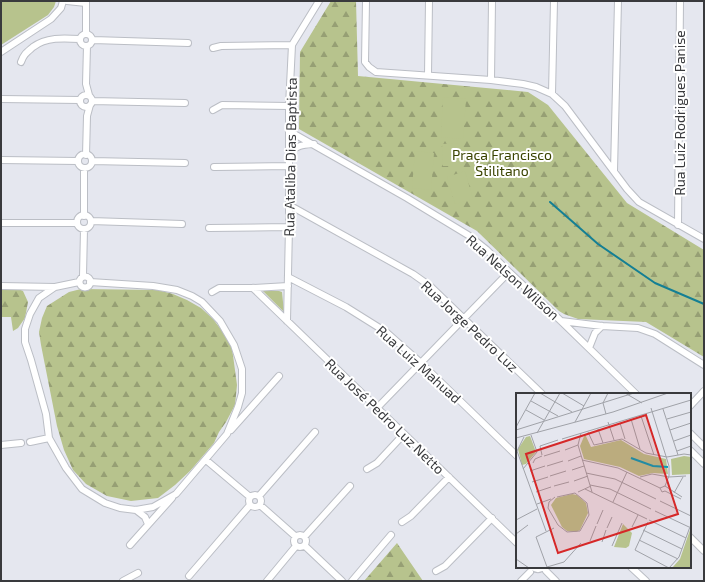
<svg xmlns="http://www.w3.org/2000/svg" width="705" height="582" viewBox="0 0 705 582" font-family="'Exo 2',sans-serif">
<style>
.forest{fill:url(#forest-firs)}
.park{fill:#b7c38d}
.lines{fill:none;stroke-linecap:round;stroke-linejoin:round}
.stream{stroke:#147f94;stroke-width:2}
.minor-casing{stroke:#bbbec5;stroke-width:8}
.minor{stroke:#fff;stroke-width:6}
.labels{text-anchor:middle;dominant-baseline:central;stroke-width:4;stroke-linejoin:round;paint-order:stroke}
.street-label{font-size:14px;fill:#393a3d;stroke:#fff}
.park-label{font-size:14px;fill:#3a4300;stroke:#fff}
.inset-river{fill:none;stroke:#049db9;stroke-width:2}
.inset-road{fill:none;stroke:#a0a2a8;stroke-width:1}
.view{fill:#d62828;fill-opacity:0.15;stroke:#d62828;stroke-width:2}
.inset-edge{fill:none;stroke:#393a3d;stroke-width:2}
</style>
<defs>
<pattern id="forest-firs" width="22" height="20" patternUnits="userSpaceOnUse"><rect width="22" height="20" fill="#b7c38d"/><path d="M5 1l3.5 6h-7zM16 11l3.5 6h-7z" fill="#969f74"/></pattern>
</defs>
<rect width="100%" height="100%" fill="#e5e7ef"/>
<!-- forest -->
<path class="forest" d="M331 1H356L358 76 528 92 548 105 627 203 704 250V357L646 322 578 319 564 314 559 311 477 231 299 129 300 52Z
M1 287H14L23 291 28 302 25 318 18 328 13 331 11 317H1Z
M81 289 158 290 173 294 187 300 201 308 213 319 223 332 232 348 237 385 235 405 226 422 219 432 214 443 190 471 175 485 158 498 131 501 107 496 86 484 73 470 64 450 57 426 41 345 39 332 42 318 47 306 69 292Z
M397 543 423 581H364Z"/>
<!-- park -->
<path class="park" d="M1 1H56L54 7 48 15 1 45Z
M443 97 466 99 463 139 441 137Z
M458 143 459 166H443L442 144Z
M415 151 434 153 431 190 412 188Z
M465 171 473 199 455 204 447 177Z
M263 291H279L282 292 284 312Z"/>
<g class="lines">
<!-- stream -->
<path class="stream" d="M550 202 598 244 655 283 704 304"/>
<!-- minor casing -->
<g class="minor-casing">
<path id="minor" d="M67 1 86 3
M86 1V33
M366 1 365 62 369 67 376 72 491 80 523 84 536 87 552 94 565 106 627 189 639 202 704 239
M80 40a6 6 0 1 1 12 0a6 6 0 1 1-12 0Z
M93 40 188 43
M87 46 86 84 89 95
M213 48 221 46 292 45
M1 52 51 19 61 8 63 1
M21 62C24 54 26 53 33 47 46 37 63 38 80 39
M428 75 429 1
M491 80 492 1
M552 94 554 1
M80 101a6 6 0 1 1 12 0a6 6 0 1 1-12 0Z
M1 99 80 100
M92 101 185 103
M213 110 222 105 289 106
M289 131 407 198 468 235 487 250 509 272 561 321 636 394
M289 153C298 145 302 145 314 144
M78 161a7 7 0 1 1 14 0a7 7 0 1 1-14 0Z
M86 155 87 116 90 105
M1 160 78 161
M92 161 185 163
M214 167 289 166
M614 171 618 1
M289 205 413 274 430 286 542 394
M77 222a7 7 0 1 1 14 0a7 7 0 1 1-14 0Z
M84 216V168
M91 221 182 224
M1 223H77
M678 225 680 1
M209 228 289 227
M83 276 84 229
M79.5 282a5.5 5.5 0 1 1 11 0a5.5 5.5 0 1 1-11 0Z
M288 277 346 307 386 332 421 363 517 456
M79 282 55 287 39 298 30 314 25 329V342L31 360 46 414 49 438 66 468 82 489 105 503 120 508 136 510 153 507 176 494 227 434 238 407 242 393V369L234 345 220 321 202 302 192 296 177 290 153 286 90 282
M1 286 55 287
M253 288 517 543
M212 292 219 288H253L288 286
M287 321 289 227V106L292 45 319 1
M561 321 602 326 638 328 655 334 704 365
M589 348 595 333 602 326
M690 406 704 391
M377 408 509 272
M231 430 279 376
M690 433 704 447
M30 442 49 438
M1 445 21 443
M690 450 704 464
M206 460 250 497
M367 469 377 463 404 434
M249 501a6 6 0 1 1 12 0a6 6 0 1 1-12 0Z
M259 496 315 432
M260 505 295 536
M136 510 145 517 148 524
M402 522 411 516 449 477
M294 541a6 6 0 1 1 12 0a6 6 0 1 1-12 0Z
M305 536 350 486
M690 537 704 551
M130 545 172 498
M305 546 342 581
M533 567C536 570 540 570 543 567
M544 567 546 571 556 581
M631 567 646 581
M436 571 445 566 492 518
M189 576 250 505
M123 581 138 573
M267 581 296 546
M352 581 391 535
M521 581 530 572"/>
</g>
<!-- minor -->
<use href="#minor" class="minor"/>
</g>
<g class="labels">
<!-- street labels -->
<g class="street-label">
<text transform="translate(679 113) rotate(-90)">Rua Luiz Rodrigues Panise</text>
<text transform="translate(290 157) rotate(-89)">Rua Ataliba Dias Baptista</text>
<text transform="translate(513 277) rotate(42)">Rua Nelson Wilson</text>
<text transform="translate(470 326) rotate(43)">Rua Jorge Pedro Luz</text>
<text transform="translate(419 364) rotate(42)">Rua Luiz Mahuad</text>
<text transform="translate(385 416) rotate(44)">Rua José Pedro Luz Netto</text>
</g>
<!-- park labels -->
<g class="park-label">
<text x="502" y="154">Praça Francisco<tspan x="502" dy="16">Stilitano</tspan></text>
</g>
</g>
<!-- overview -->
<g transform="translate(516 393)">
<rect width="175" height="175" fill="#e5e7ef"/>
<path d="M69 41 75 54 105 47 128 61 150 66 152 81 137 80 123 83 104 74 68 66 64 53ZM168 63 175 64V81L156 82 155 66ZM56 101 61 102 70 110 72 120 64 137 60 139 51 138 46 134 35 112 40 105ZM107 131 116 140 113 153 110 155 98 154ZM175 134V175H156L164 166Z" fill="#b7c38d"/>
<path d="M14 43 20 59 10 71 6 72 2 56 10 44Z" fill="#b7c38d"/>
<path class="inset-river" d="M115 65 137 73 152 74"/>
<path class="inset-road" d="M24 0 56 19M46 0 68 13M109 0 126 10M15 8 42 23M135 15 153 73V83L149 93M147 16 162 62M10 17 28 27M90 21 87 10 92 0M125 23 138 62M115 26 124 56M151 26 175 19M59 29 75 0M92 29 98 47M104 30 109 46M0 34 19 0M82 36 87 50M0 37 118 0M154 37 175 30M72 39 78 52 106 46 130 60 151 64 168 61 175 62M21 40 44 0M65 40 62 52 76 99M8 44 1 58 30 138M0 45 97 19 152 0M46 46 175 7M158 48 175 42M49 57 62 52M161 58 175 53M26 62 24 53 42 47M28 63 44 58M66 67 102 75 144 95M52 68 65 63M17 70 19 66 26 63M31 73 47 68M7 76 21 59 15 42M56 77 68 73M14 78 29 73M70 80 99 86 140 106M34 83 50 78M124 84 136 81 153 84 170 83M58 88 72 83M16 89 32 84M74 92 94 96 135 116M38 93 53 89M69 96 131 126M20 99 35 94M62 99 75 93M158 100 167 84M39 104 33 109 32 115 42 132 51 139 64 138 73 122 71 110 59 100 41 104M165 106 149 98 146 99 144 95 149 93 166 104M144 108 175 123M97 109 111 79M21 111 35 106M139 118 173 134M0 127 21 116M133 127 170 145M132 129 119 157 153 175 163 164 175 131M81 131 87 117M116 134 122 122M91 135 96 124M127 137 166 156M0 141 12 132M123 147 162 166M74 148 80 133M86 149 90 137M96 153 106 130M0 166 13 175M31 174 20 144 38 135M31 174 48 169 65 150"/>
<path class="view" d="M130 22 162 121 42 160 10 61Z"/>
<rect width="175" height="175" class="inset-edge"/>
</g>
<!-- border -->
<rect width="705" height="582" fill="none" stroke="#393a3d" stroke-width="4"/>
</svg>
